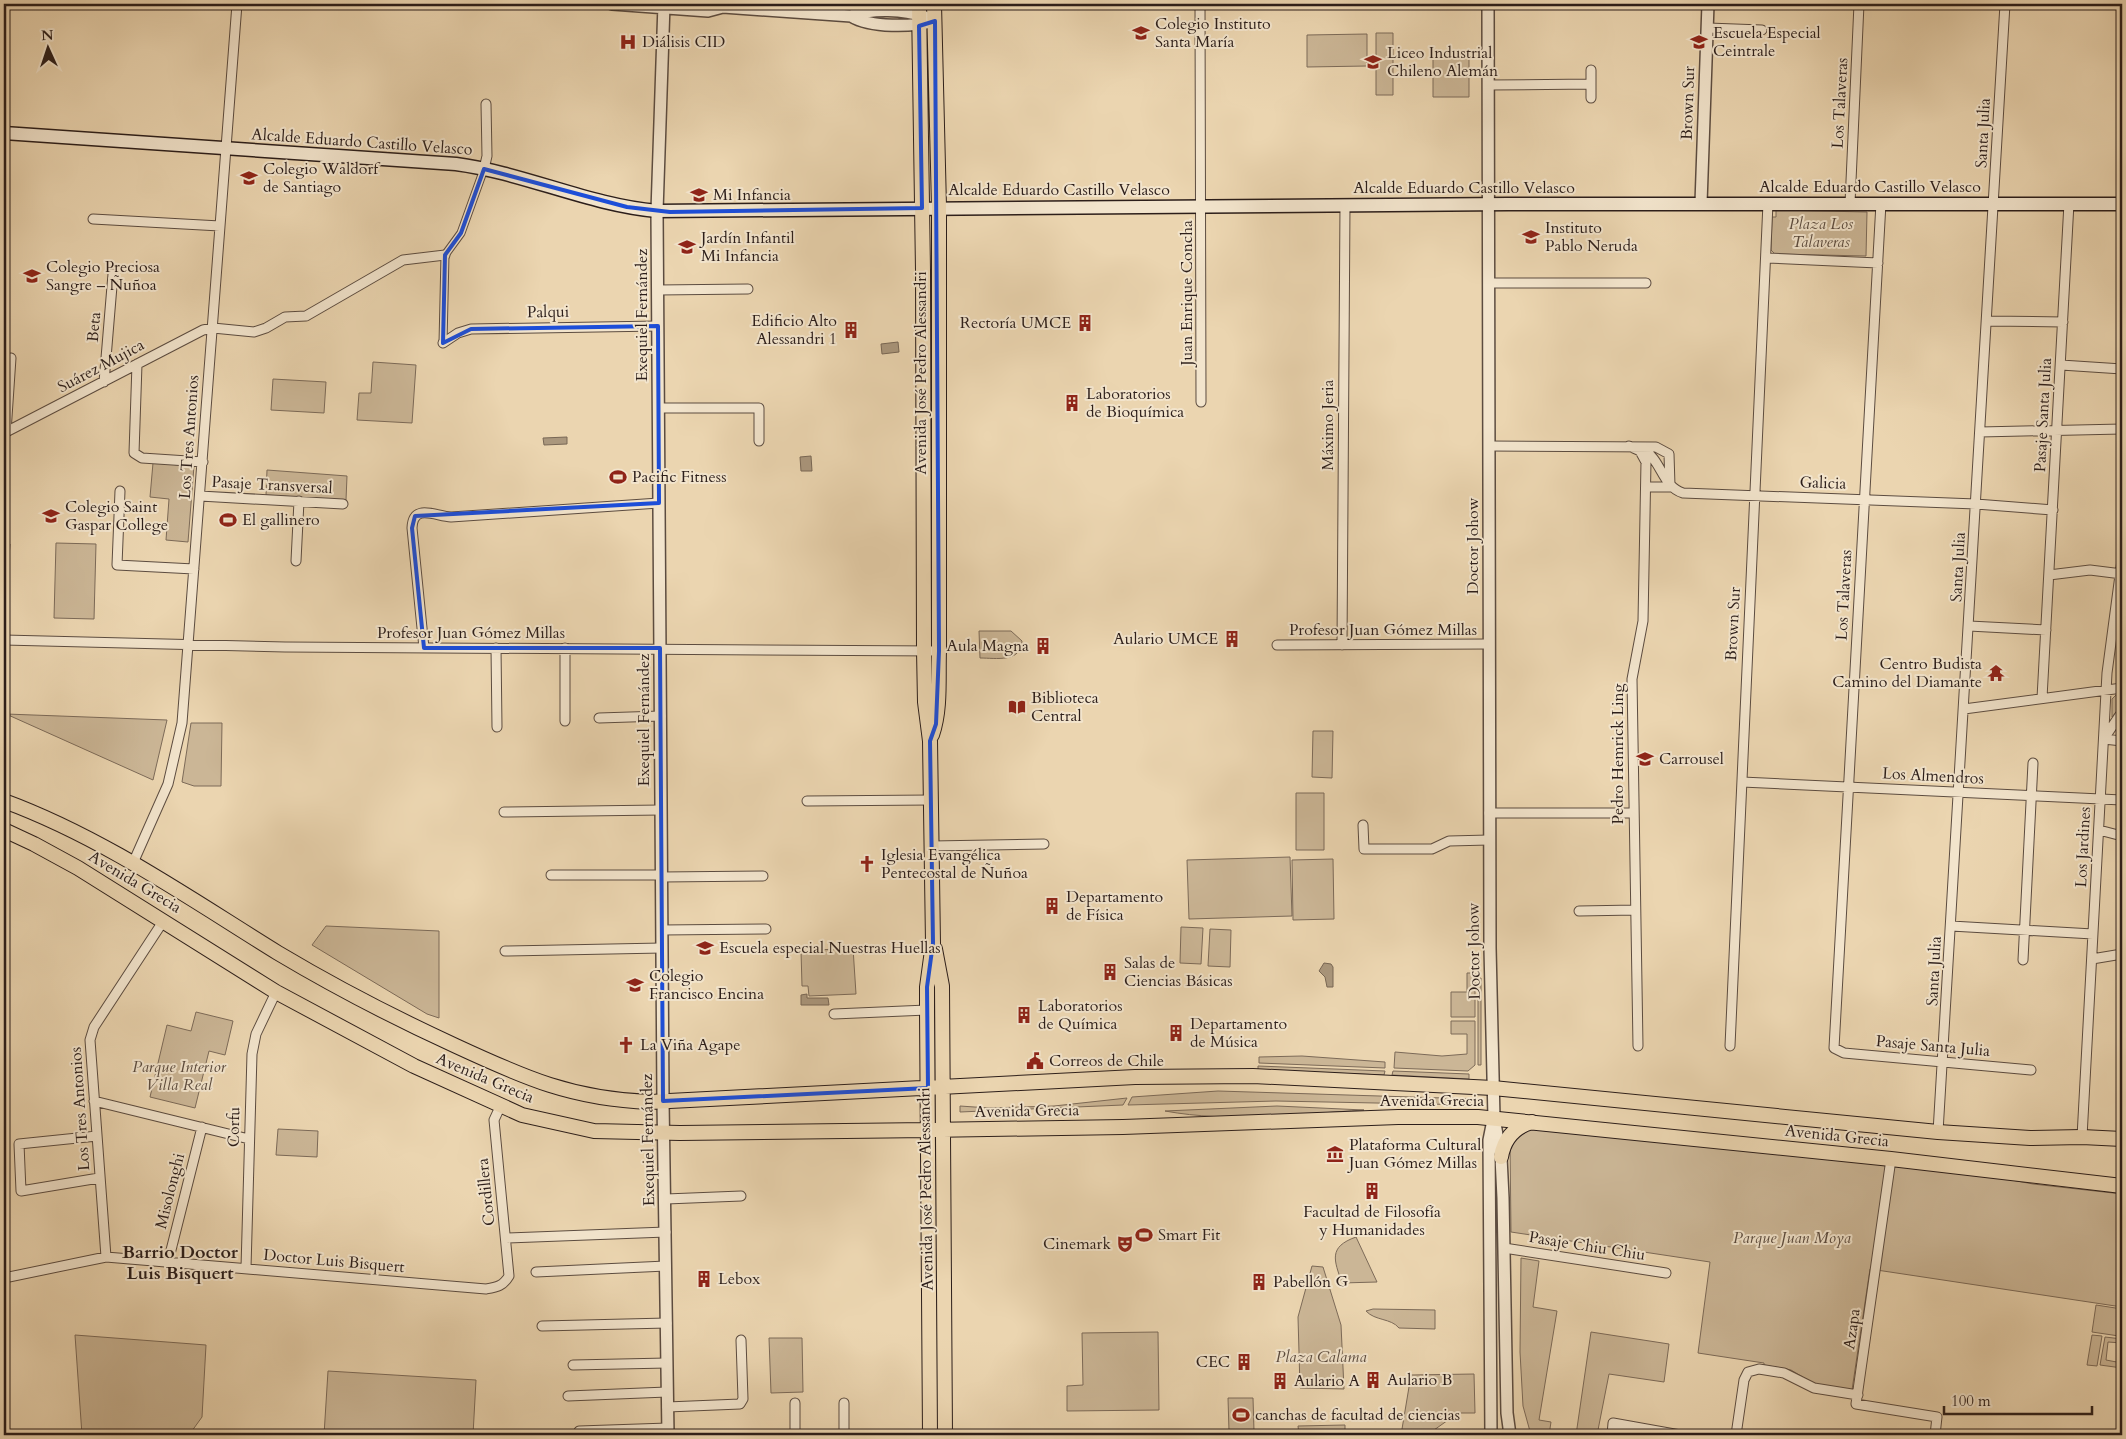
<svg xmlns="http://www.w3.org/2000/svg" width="2126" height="1439" viewBox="0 0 2126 1439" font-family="Cardo,serif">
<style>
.green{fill:#cbb696;stroke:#7c6a58}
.water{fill:#aa977d;stroke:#786755}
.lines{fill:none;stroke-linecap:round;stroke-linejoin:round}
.pedestrian-casing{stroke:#5c4c40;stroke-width:9}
.minor-casing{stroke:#5c4c40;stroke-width:11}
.tertiary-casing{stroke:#5c4c40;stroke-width:14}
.secondary-casing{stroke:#2c1e1a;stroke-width:15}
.primary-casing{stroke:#2c1e1a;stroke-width:16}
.pedestrian{stroke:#f2e4cc;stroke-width:7}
.minor{stroke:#f2e4cc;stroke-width:9}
.tertiary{stroke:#f2e4cc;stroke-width:11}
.secondary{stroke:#f2e4cc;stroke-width:12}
.primary{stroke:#ebd5b0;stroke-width:14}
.marked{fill:none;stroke:#1d4ed8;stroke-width:4;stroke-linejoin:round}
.labels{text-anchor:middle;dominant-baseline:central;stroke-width:4;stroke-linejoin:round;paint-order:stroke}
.poi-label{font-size:16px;fill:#2c1e1a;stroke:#f2e4cc;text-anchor:start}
.street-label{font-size:16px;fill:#2c1e1a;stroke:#f2e4cc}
.park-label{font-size:16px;font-style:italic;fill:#5c4c3f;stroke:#f2e4cc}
.neighbourhood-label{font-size:18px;font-weight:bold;fill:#2c1e1a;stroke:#f2e4cc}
</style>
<rect width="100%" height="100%" fill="#ebd5b0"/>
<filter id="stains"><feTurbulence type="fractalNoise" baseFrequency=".004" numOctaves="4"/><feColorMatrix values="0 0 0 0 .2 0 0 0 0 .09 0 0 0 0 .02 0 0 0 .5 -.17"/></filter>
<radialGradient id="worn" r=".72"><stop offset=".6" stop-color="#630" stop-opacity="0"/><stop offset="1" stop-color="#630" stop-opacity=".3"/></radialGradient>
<!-- green -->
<path class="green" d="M1376 33H1393V95H1376Z
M1367 34V66L1307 67V35Z
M1433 52H1469V97H1433Z
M1776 210 1867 212 1866 256 1775 254 1771 250 1772 217H1776Z
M373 362 416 365 412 423 357 420 359 393H371Z
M273 379 326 382 324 413 271 410Z
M153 463 194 466 188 542 166 540 169 499 150 497Z
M267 470 347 476 346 500 266 495Z
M4 543 10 544 7 584H4Z
M56 543 96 544 94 619 54 618Z
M979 631H1011L1022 641C1021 663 996 658 980 658Z
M2117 694H2122V705L2112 717V699Z
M6 714 167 720 153 780Z
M191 723H222L221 786H194L182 782Z
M1313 731H1333L1332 778 1312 777Z
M1296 793H1324V850H1296Z
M1290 857 1292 916 1189 919 1187 860Z
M1333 859 1334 919 1293 920 1292 860Z
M326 926 439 931V1018L427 1014 312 945Z
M1181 927 1203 928 1201 964 1180 963Z
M1210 929 1231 930 1230 967 1208 966Z
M853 948 856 994 809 996 808 986H802L801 951Z
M1467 973H1475V1017H1451V992H1467Z
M1478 978H1481V1065H1478Z
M196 1012 233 1021 225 1055 209 1051 195 1108 150 1097 167 1025 191 1031Z
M1451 1021H1475V1065L1468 1071 1394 1068 1395 1052 1442 1056 1467 1054V1034H1451Z
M1302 1056 1385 1062V1068L1259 1063V1057Z
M1258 1066 1385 1071 1384 1075 1258 1070Z
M1393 1071 1469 1074V1079L1392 1075Z
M1218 1091 1476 1099V1105L1276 1101 1128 1105 1132 1097Z
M1127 1098 1123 1105 960 1112V1106L989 1108 1054 1106Z
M1277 1106 1364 1110C1298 1114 1230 1123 1165 1111Z
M1526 1128 1969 1172 2033 1184 2122 1194V1307L1870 1269 1852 1390 1816 1385 1791 1370 1764 1365V1363L1698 1353 1710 1262 1511 1232 1510 1144Z
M278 1129 318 1131 317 1157 276 1155Z
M1356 1237 1377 1282 1342 1283C1334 1260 1328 1247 1356 1237Z
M1521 1258 1539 1261 1533 1307 1557 1311 1539 1420 1551 1422 1549 1435H1531L1523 1406 1520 1352Z
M1312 1266 1323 1267 1341 1325 1344 1389 1300 1388 1298 1317Z
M2096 1305 2122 1309V1319L2118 1322 2122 1325V1333H2120L2119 1336 2092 1332Z
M1373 1309 1435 1310V1329L1399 1328C1391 1318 1375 1321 1366 1311Z
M1158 1332 1159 1410 1067 1411V1386L1083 1385 1082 1333Z
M1591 1332 1669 1344 1664 1382 1609 1374 1597 1435H1576Z
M75 1335 206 1345 202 1417 189 1435H82Z
M2092 1335 2102 1336 2097 1366 2087 1365Z
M2105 1337 2122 1339V1343L2108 1342 2106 1360 2122 1363V1368L2100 1365Z
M769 1338H802L803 1392 771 1393Z
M328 1371 476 1380 473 1435H324Z
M1474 1374 1475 1413H1458L1427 1435H1401L1411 1375Z
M1228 1398H1253L1254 1431H1229Z
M1345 1425V1435H1299L1298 1426Z"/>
<!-- water -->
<path class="water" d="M898 342 899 352 882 354 881 344Z
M567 437V444L544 445 543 438Z
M811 456 812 471H801L800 457Z
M1324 963 1331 964 1333 967V987H1327L1325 977 1319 971Z
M807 994V998H828L829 1005H801V995Z"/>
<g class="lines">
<!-- pedestrian casing -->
<g class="pedestrian-casing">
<path id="pedestrian" d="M443 343 445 255 461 233 484 169"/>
</g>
<!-- minor casing -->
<g class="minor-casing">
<path id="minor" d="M1200 4 1201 402
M1708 28 1762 30
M1591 70V98
M1488 85 1591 84
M484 169 487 156 486 104
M1850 203 1859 4
M1881 203 1834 1048 1844 1053 2031 1070
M93 219 220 226
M1767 258 1878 263
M1489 283H1646
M658 290 748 289
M1987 321 2063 322
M443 343 458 333 471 329 658 326
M137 364 134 453 142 458 203 462
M2061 365 2122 369
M104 382 113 274
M659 408H759V441
M6 432 11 358
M1980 432 2122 429
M4 433 203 330 213 328 254 332 266 328 285 317 306 316 403 260 445 255
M1489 446 1656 447 1669 454 1670 486
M1629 446 1640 451 1646 462 1643 621 1632 679 1638 1046
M1642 449C1662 459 1661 486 1683 493L1976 504 2053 510
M1646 487H1670
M120 491 117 565 194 569
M200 496 343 504
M296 561 299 501
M2049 575 2090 570 2122 574
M1969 626 2046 630
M4 640 285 647 939 651
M1277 645 1489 644
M1342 645 1345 205
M424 648 412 528C413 503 435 516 451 517L659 503
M496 648 497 727
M2042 698 2069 203
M1964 709 2122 688
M599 718 661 716
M565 721V648
M2105 737 2122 712
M2104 739 2122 741
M1742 782 2122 800
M807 801 931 800
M504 812 661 810
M1489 813H1634
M1363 825 1364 849H1432L1449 841 1489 840
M2099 830 2122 836
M932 846 1044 844
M133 863 168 784 182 723 237 4
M551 875H662
M662 877 763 876
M1579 911 1635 910
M1951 926 2093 934
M662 930 766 929
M505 951 662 948
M2092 959 2122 954
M2023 960 2033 763
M834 1014 927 1010
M1730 1046 1768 203
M94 1101 249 1139
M1938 1132 2005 4
M97 1136 19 1144 21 1191 99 1178
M2082 1137 2107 673 2122 560
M1891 1159 1856 1404 1937 1417 1935 1435
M666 1199 741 1196
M506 1238 666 1232
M1504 1248 1666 1273
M106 1257 90 1040 94 1027 164 920
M168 1262 202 1127
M246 1268 252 1054 256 1034 276 992
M536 1272 666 1266
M4 1278 106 1257 486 1289C497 1287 503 1286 509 1276L494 1120 500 1107
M542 1326 667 1323
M573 1365 667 1363
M568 1396 667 1392
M795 1403V1435
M844 1403V1435
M667 1407 740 1404 743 1399 741 1340
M579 1431 668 1428
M1612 1435 1613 1423 1680 1435
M1736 1435 1744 1380 1748 1372 1759 1369 1784 1373 1814 1388 1858 1395"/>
</g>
<!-- tertiary casing -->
<g class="tertiary-casing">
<path id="tertiary" d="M612 4 708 11 723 7
M664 4 657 211 663 1101 668 1435
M717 4 723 7 851 16C871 28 912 27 935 21
M1488 4 1490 948 1494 1118 1501 1157 1503 1198 1507 1413 1510 1435
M851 16C872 8 904 9 925 17
M1701 203 1708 4
M1491 1435 1489 1140 1493 1120"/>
</g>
<!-- secondary casing -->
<g class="secondary-casing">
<path id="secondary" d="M4 133 456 164C524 173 589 205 657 211L1508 204H2122"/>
</g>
<!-- primary casing -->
<g class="primary-casing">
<path id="primary" d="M919 4 923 271 924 651 925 702 930 741 933 943 927 987V1010L930 1435
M932 735C941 709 938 678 939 651V207L934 4
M4 801C102 837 189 898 278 953 335 987 395 1018 456 1046 525 1078 572 1099 650 1102L1135 1077 1253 1076 1493 1088 1938 1132 2030 1138 2082 1137 2122 1139
M4 830 34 844 78 868 276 992 414 1066 522 1115 594 1131 680 1133 928 1130 1123 1127 1398 1117H1478L1891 1159 2122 1186
M935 949 942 986 945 1435
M1501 1157C1504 1139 1514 1127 1532 1122"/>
</g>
<!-- pedestrian -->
<use href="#pedestrian" class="pedestrian"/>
<!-- minor -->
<use href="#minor" class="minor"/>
<!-- tertiary -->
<use href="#tertiary" class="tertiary"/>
<!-- secondary -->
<use href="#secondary" class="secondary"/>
<!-- primary -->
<use href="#primary" class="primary"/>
</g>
<!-- marked area -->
<path class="marked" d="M935 21 939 651 936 724 930 741 933 943 927 987 928 1088 663 1101 660 648H424L412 528 415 516 659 503 658 326 471 329 443 343 445 255 461 233 484 169 627 207 670 212 922 208 919 26Z"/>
<!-- icons -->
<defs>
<g id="school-bare" transform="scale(1.35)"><path d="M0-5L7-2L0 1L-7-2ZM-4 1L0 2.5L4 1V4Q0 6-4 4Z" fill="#8f2418" stroke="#f2e4cc" stroke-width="2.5" paint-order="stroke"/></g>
<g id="hospital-bare" transform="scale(1.35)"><path d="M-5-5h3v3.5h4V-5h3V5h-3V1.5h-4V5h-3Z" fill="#8f2418" stroke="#f2e4cc" stroke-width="2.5" paint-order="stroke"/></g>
<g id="building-bare" transform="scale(1.35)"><path d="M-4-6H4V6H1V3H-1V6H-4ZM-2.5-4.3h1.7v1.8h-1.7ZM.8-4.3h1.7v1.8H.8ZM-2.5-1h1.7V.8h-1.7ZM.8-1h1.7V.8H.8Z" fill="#8f2418" stroke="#f2e4cc" stroke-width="2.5" paint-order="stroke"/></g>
<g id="stadium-bare" transform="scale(1.35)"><path d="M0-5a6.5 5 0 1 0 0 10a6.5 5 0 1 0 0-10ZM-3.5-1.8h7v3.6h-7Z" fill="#8f2418" stroke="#f2e4cc" stroke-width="2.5" paint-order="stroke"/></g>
<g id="temple-bare" transform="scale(1.35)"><path d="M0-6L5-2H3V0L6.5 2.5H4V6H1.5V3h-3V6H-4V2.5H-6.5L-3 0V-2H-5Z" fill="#8f2418" stroke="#f2e4cc" stroke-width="2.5" paint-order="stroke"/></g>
<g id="library-bare" transform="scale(1.35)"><path d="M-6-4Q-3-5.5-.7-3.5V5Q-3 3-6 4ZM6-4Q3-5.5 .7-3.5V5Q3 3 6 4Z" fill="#8f2418" stroke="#f2e4cc" stroke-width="2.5" paint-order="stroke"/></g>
<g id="church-bare" transform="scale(1.35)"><path d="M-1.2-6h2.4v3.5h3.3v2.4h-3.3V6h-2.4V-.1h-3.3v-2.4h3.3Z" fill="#8f2418" stroke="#f2e4cc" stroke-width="2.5" paint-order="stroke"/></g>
<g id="civic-bare" transform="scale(1.35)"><path d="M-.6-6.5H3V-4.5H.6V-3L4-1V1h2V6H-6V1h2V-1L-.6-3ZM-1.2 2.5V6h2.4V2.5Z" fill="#8f2418" stroke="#f2e4cc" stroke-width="2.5" paint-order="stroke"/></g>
<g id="museum-bare" transform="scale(1.35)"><path d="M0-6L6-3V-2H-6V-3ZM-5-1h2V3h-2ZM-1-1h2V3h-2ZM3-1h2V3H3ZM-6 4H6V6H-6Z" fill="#8f2418" stroke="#f2e4cc" stroke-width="2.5" paint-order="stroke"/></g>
<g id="theatre-bare" transform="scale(1.35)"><path d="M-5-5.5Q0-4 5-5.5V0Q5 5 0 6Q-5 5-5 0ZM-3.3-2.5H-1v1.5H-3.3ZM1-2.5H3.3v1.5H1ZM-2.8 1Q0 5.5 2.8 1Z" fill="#8f2418" stroke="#f2e4cc" stroke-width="2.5" paint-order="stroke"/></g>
</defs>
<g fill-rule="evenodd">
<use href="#school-bare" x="1141" y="33"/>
<use href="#hospital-bare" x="628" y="42"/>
<use href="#school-bare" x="1699" y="42"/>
<use href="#school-bare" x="1373" y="62"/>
<use href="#school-bare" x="249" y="178"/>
<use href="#school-bare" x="699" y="195"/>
<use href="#school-bare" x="1531" y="237"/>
<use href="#school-bare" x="687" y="247"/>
<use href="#school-bare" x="32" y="276"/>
<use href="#building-bare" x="1085" y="323"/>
<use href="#building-bare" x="851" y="330"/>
<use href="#building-bare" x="1072" y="403"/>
<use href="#stadium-bare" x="618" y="477"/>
<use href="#school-bare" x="51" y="516"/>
<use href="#stadium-bare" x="228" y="520"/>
<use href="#building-bare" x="1232" y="639"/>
<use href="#building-bare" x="1043" y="646"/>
<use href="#temple-bare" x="1996" y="673"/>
<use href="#library-bare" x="1017" y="707"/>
<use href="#school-bare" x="1645" y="759"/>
<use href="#church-bare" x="867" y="864"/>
<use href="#building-bare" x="1052" y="906"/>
<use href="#school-bare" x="705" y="948"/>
<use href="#building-bare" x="1110" y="972"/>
<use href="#school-bare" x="635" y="985"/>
<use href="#building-bare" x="1024" y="1015"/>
<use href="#building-bare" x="1176" y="1033"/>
<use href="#church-bare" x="626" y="1045"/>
<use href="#civic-bare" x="1035" y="1061"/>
<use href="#museum-bare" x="1335" y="1154"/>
<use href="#building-bare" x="1372" y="1191"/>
<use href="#stadium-bare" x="1144" y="1235"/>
<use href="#theatre-bare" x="1125" y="1244"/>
<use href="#building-bare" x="704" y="1279"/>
<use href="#building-bare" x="1259" y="1282"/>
<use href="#building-bare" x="1244" y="1362"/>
<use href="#building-bare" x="1373" y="1380"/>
<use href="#building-bare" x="1280" y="1381"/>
<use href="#stadium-bare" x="1241" y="1415"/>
</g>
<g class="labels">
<!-- poi labels -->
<g class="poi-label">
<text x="1155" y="24">Colegio Instituto<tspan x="1155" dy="18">Santa María</tspan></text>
<text x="1713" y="33">Escuela Especial<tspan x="1713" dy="18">Ceintrale</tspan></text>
<text x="642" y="42">Diálisis CID</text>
<text x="1387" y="53">Liceo Industrial<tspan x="1387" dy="18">Chileno Alemán</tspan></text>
<text x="263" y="169">Colegio Waldorf<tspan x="263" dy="18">de Santiago</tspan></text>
<text x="713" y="195">Mi Infancia</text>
<text x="1545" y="228">Instituto<tspan x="1545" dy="18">Pablo Neruda</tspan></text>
<text x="701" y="238">Jardín Infantil<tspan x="701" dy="18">Mi Infancia</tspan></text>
<text x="46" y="267">Colegio Preciosa<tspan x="46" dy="18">Sangre – Ñuñoa</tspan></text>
<text x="837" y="321" text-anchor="end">Edificio Alto<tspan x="837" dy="18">Alessandri 1</tspan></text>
<text x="1071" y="323" text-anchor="end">Rectoría UMCE</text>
<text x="1086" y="394">Laboratorios<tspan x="1086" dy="18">de Bioquímica</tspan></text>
<text x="632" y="477">Pacific Fitness</text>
<text x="65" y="507">Colegio Saint<tspan x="65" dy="18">Gaspar College</tspan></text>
<text x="242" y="520">El gallinero</text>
<text x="1218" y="639" text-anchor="end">Aulario UMCE</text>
<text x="1029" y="646" text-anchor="end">Aula Magna</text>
<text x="1982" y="664" text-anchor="end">Centro Budista<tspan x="1982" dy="18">Camino del Diamante</tspan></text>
<text x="1031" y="698">Biblioteca<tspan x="1031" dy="18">Central</tspan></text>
<text x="1659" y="759">Carrousel</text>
<text x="881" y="855">Iglesia Evangélica<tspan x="881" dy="18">Pentecostal de Ñuñoa</tspan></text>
<text x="1066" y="897">Departamento<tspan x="1066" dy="18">de Física</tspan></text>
<text x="719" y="948">Escuela especial Nuestras Huellas</text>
<text x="1124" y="963">Salas de<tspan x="1124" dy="18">Ciencias Básicas</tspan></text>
<text x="649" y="976">Colegio<tspan x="649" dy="18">Francisco Encina</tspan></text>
<text x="1038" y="1006">Laboratorios<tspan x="1038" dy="18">de Química</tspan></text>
<text x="1190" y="1024">Departamento<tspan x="1190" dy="18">de Música</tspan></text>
<text x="640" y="1045">La Viña Agape</text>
<text x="1049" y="1061">Correos de Chile</text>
<text x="1349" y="1145">Plataforma Cultural<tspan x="1349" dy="18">Juan Gómez Millas</tspan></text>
<text x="1372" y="1212" text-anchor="middle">Facultad de Filosofía<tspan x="1372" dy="18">y Humanidades</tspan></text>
<text x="1158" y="1235">Smart Fit</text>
<text x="1111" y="1244" text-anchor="end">Cinemark</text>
<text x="718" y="1279">Lebox</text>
<text x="1273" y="1282">Pabellón G</text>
<text x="1230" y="1362" text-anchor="end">CEC</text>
<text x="1387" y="1380">Aulario B</text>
<text x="1294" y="1381">Aulario A</text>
<text x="1255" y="1415">canchas de facultad de ciencias</text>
</g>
<!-- street labels -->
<g class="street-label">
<text transform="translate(1688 103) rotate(-88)">Brown Sur</text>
<text transform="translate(1840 103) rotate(-87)">Los Talaveras</text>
<text transform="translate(1983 133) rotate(-87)">Santa Julia</text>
<text transform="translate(362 142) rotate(4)">Alcalde Eduardo Castillo Velasco</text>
<text x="1870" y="187">Alcalde Eduardo Castillo Velasco</text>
<text x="1464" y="188">Alcalde Eduardo Castillo Velasco</text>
<text x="1059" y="190">Alcalde Eduardo Castillo Velasco</text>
<text transform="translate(1187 293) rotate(-90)">Juan Enrique Concha</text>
<text transform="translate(548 312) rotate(-1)">Palqui</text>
<text transform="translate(642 315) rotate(-90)">Exequiel Fernández</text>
<text transform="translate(94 327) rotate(-85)">Beta</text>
<text transform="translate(101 366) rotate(-28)">Suárez Mujica</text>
<text transform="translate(921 373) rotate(-90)">Avenida José Pedro Alessandri</text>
<text transform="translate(2043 415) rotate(-87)">Pasaje Santa Julia</text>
<text transform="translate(1328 425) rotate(-90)">Máximo Jeria</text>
<text transform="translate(189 437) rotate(-86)">Los Tres Antonios</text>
<text transform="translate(1823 483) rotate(2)">Galicia</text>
<text transform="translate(272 485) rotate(3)">Pasaje Transversal</text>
<text transform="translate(1473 546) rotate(-90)">Doctor Johow</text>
<text transform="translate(1958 567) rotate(-87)">Santa Julia</text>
<text transform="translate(1844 595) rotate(-87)">Los Talaveras</text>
<text transform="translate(1733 624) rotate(-87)">Brown Sur</text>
<text x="1383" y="630">Profesor Juan Gómez Millas</text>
<text x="471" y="633">Profesor Juan Gómez Millas</text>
<text transform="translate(644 720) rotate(-90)">Exequiel Fernández</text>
<text transform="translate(1618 754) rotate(-90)">Pedro Hemrick Ling</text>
<text transform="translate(1933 776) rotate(3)">Los Almendros</text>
<text transform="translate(2083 847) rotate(-87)">Los Jardines</text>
<text transform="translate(135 882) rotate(31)">Avenida Grecia</text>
<text transform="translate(1474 951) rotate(-91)">Doctor Johow</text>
<text transform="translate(1934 971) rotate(-87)">Santa Julia</text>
<text transform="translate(1933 1046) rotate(5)">Pasaje Santa Julia</text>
<text transform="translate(485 1078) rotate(23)">Avenida Grecia</text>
<text x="1432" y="1101">Avenida Grecia</text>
<text transform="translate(80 1109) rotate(-94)">Los Tres Antonios</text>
<text transform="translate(1027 1111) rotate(-1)">Avenida Grecia</text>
<text transform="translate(234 1127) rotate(-89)">Corfu</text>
<text transform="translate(1837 1136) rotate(6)">Avenida Grecia</text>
<text transform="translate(648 1140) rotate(-91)">Exequiel Fernández</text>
<text transform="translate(926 1189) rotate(-91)">Avenida José Pedro Alessandri</text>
<text transform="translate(170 1191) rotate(-76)">Misolonghi</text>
<text transform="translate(486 1192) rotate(-96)">Cordillera</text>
<text transform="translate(1587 1246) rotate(9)">Pasaje Chiu Chiu</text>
<text transform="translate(334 1261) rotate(5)">Doctor Luis Bisquert</text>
<text transform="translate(1852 1329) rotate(-82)">Azapa</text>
</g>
<!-- park labels -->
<g class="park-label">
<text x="1821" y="224">Plaza Los<tspan x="1821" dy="18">Talaveras</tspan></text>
<text x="179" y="1067">Parque Interior<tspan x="179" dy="18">Villa Real</tspan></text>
<text x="1792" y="1238">Parque Juan Moya</text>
<text x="1321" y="1357">Plaza Calama</text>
</g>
<!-- neighbourhood labels -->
<g class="neighbourhood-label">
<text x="180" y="1252">Barrio Doctor<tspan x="180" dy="21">Luis Bisquert</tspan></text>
</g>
</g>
<!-- margin -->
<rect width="2126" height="1439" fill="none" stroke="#ebd5b0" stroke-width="20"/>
<rect x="5" y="5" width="2116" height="1429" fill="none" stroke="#2c1e1a" stroke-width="2.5"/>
<rect x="10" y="10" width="2106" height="1419" fill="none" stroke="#2c1e1a"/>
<!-- north arrow -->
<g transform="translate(48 48) rotate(357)" stroke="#f2e4cc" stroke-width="4" paint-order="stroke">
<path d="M0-4L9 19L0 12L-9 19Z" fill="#2c1e1a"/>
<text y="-8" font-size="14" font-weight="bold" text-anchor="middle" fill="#2c1e1a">N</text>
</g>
<!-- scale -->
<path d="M1944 1406v8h148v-8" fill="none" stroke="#2c1e1a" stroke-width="2.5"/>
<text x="1951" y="1406" font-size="15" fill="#2c1e1a" stroke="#f2e4cc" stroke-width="4" paint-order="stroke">100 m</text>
<rect width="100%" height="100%" filter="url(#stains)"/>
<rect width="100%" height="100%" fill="url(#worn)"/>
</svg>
